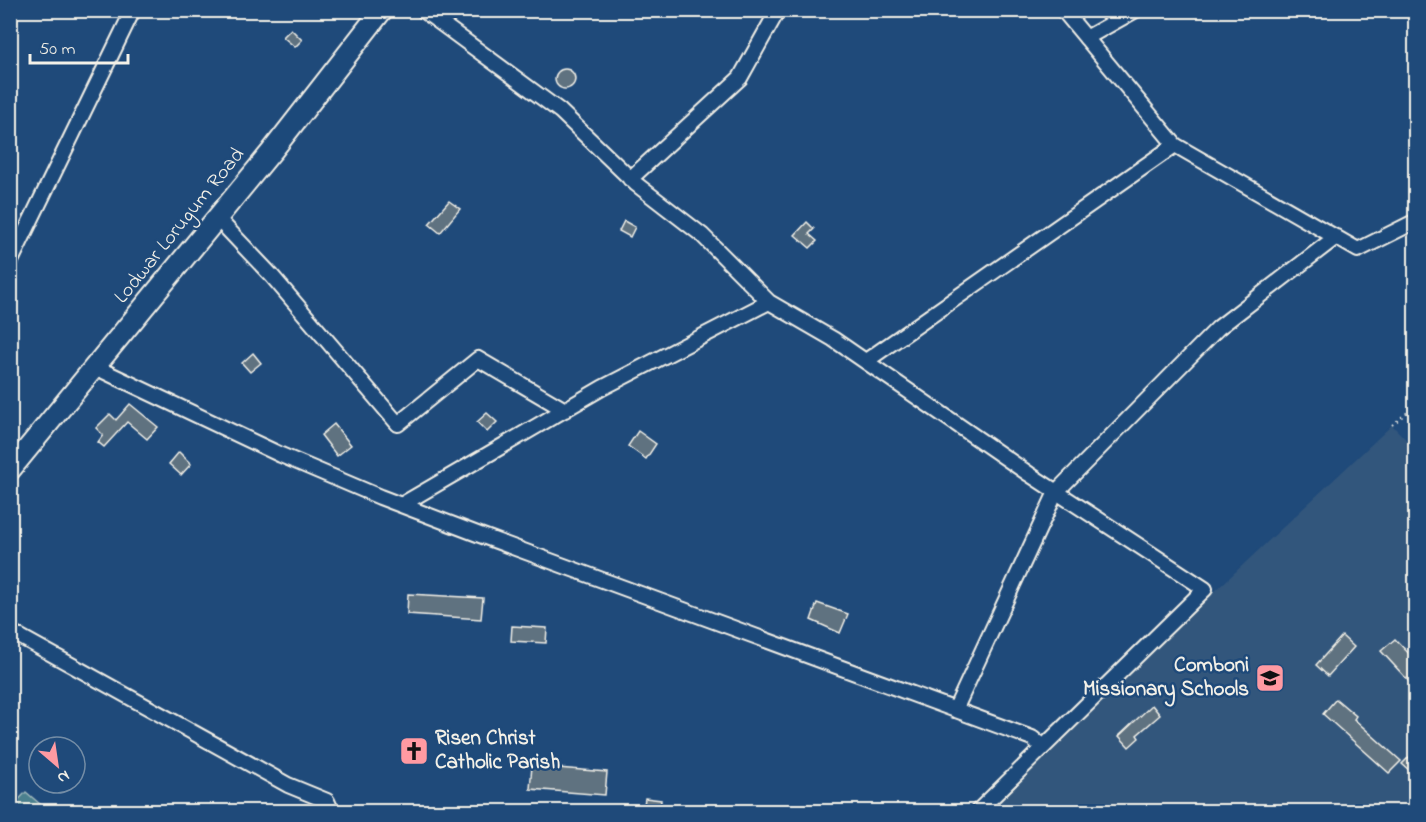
<svg xmlns="http://www.w3.org/2000/svg" width="1426" height="822" viewBox="0 0 1426 822" font-family="'Indie Flower',sans-serif">
<style>
.built{fill:#32567c}
.green{fill:#4b808e;stroke:#a0b8bb;stroke-width:1.5}
.building{fill:#5f7280;stroke:#f4f1e8;stroke-width:1.5}
.lines{fill:none;stroke-linecap:round;stroke-linejoin:round}
.street-casing{stroke:#f4f1e8;stroke-width:18}
.secondary-casing{stroke:#f4f1e8;stroke-width:24}
.path{stroke:#f4f1e8;stroke-width:2;stroke-dasharray:1.5 4.5;stroke-linecap:butt}
.street{stroke:#1f4a7a;stroke-width:14}
.secondary{stroke:#1f4a7a;stroke-width:20}
.labels{text-anchor:middle;dominant-baseline:central;stroke-width:5;stroke-linejoin:round;paint-order:stroke}
.street-label{font-size:21px;fill:#f4f1e8;stroke:#1f4a7a}
.poi-label{font-size:21px;font-weight:bold;fill:#f4f1e8;stroke:#1f4a7a;text-anchor:end}
</style>
<rect width="100%" height="100%" fill="#1f4a7a"/>
<filter id="ink" filterUnits="userSpaceOnUse"><feTurbulence type="fractalNoise" baseFrequency=".0167" numOctaves="2"/><feDisplacementMap in="SourceGraphic" scale="12" xChannelSelector="R" yChannelSelector="G"/><feConvolveMatrix kernelMatrix="1 2 1 2 8 2 1 2 1" color-interpolation-filters="sRGB"/></filter>
<g filter="url(#ink)">
<!-- built -->
<path class="built" d="M1392 425 1415 449V811L987 812 1196 609Z"/>
<!-- green -->
<path class="green" d="M26 792 48 811H11V808Z"/>
<!-- building -->
<path class="building" d="M291 29 302 40 295 47 283 37Z
M555 79a10 10 0 1 1 20 0a10 10 0 1 1-20 0Z
M449 201 460 209 440 233 429 224Z
M624 221 635 227 630 237 619 231Z
M807 222 814 229 809 234 817 241 810 248 795 235Z
M253 353 261 363 250 372 242 363Z
M130 404 158 427 147 439 127 422 104 447 98 442 103 435 96 428 110 414 116 420Z
M487 413 497 422 487 432 477 422Z
M334 424 351 445 337 456 321 435Z
M638 431 656 444 646 459 628 446Z
M179 452 191 464 181 475 169 464Z
M408 594 483 598 481 619 407 614Z
M817 603 848 614 840 633 811 620Z
M512 626 547 628 546 643 511 641Z
M1342 636 1354 647 1328 676 1316 665Z
M1395 639 1416 661V689L1381 651Z
M1336 699 1356 716 1354 719 1401 761 1389 773 1323 714Z
M1152 705 1160 715 1137 735 1139 738 1129 747 1119 736Z
M1416 750V776L1402 764Z
M532 766 607 772 605 795 530 789Z
M645 798 661 800 660 812H643Z"/>
<g class="lines">
<!-- street casing -->
<g class="street-casing">
<path id="street" d="M423 10 560 111 636 184 702 235 769 302
M1086 38 1136 10
M1175 145 1358 250 1416 221
M630 179 740 78 778 10
M217 218 272 276 398 424 478 359 565 410
M10 263 133 10
M866 361 1175 145 1063 10
M95 367 281 455 380 497 480 535 1032 738 1043 747
M401 505 602 388 769 302 833 339 1029 474 1205 589 977 812
M10 631 288 785 327 801 332 812
M955 710 1056 492 1218 328 1336 237"/>
</g>
<!-- secondary casing -->
<g class="secondary-casing">
<path id="secondary" d="M10 470 272 151 382 10"/>
</g>
<!-- path -->
<path class="path" d="M1392 425 1416 405"/>
<!-- street -->
<use href="#street" class="street"/>
<!-- secondary -->
<use href="#secondary" class="secondary"/>
</g>
</g>
<!-- icons -->
<defs>
<g id="school-square" transform="scale(1.5)"><rect x="-9" y="-9" width="18" height="18" rx="4" fill="#ff9aa2" stroke="#1f4a7a"/><path d="M0-5L7-2L0 1L-7-2ZM-4 1L0 2.5L4 1V4Q0 6-4 4Z" fill="#111"/></g>
<g id="church-square" transform="scale(1.5)"><rect x="-9" y="-9" width="18" height="18" rx="4" fill="#ff9aa2" stroke="#1f4a7a"/><path d="M-1.2-6h2.4v3.5h3.3v2.4h-3.3V6h-2.4V-.1h-3.3v-2.4h3.3Z" fill="#111"/></g>
</defs>
<g fill-rule="evenodd">
<use href="#school-square" x="1270" y="678"/>
<use href="#church-square" x="414" y="751"/>
</g>
<g class="labels">
<!-- street labels -->
<g class="street-label">
<text transform="translate(180 226) rotate(-51)">Lodwar Lorugum Road</text>
</g>
<!-- poi labels -->
<g class="poi-label">
<text x="1249" y="666">Comboni<tspan x="1249" dy="24">Missionary Schools</tspan></text>
<text x="435" y="739" text-anchor="start">Risen Christ<tspan x="435" dy="24">Catholic Parish</tspan></text>
</g>
</g>
<!-- margin -->
<rect width="1426" height="822" fill="none" stroke="#1f4a7a" stroke-width="36"/>
<rect x="18" y="18" width="1390" height="786" fill="none" stroke="#f4f1e8" stroke-width="2" filter="url(#ink)"/>
<!-- north arrow -->
<g transform="translate(57 765) rotate(151)"><circle r="28" fill="#1f4a7a" stroke="#748da6" stroke-width="1.5"/>
<path d="M0-4.5L10 22L0 15L-10 22Z" fill="#ff9aa2"/>
<text y="-9" font-size="16" font-weight="bold" text-anchor="middle" fill="#f4f1e8">N</text>
</g>
<!-- scale -->
<path d="M30 54v9h98v-9" fill="none" stroke="#f4f1e8" stroke-width="3"/>
<text x="39" y="54" font-size="18" fill="#f4f1e8" stroke="#1f4a7a" stroke-width="4.5" paint-order="stroke">50 m</text>
</svg>
